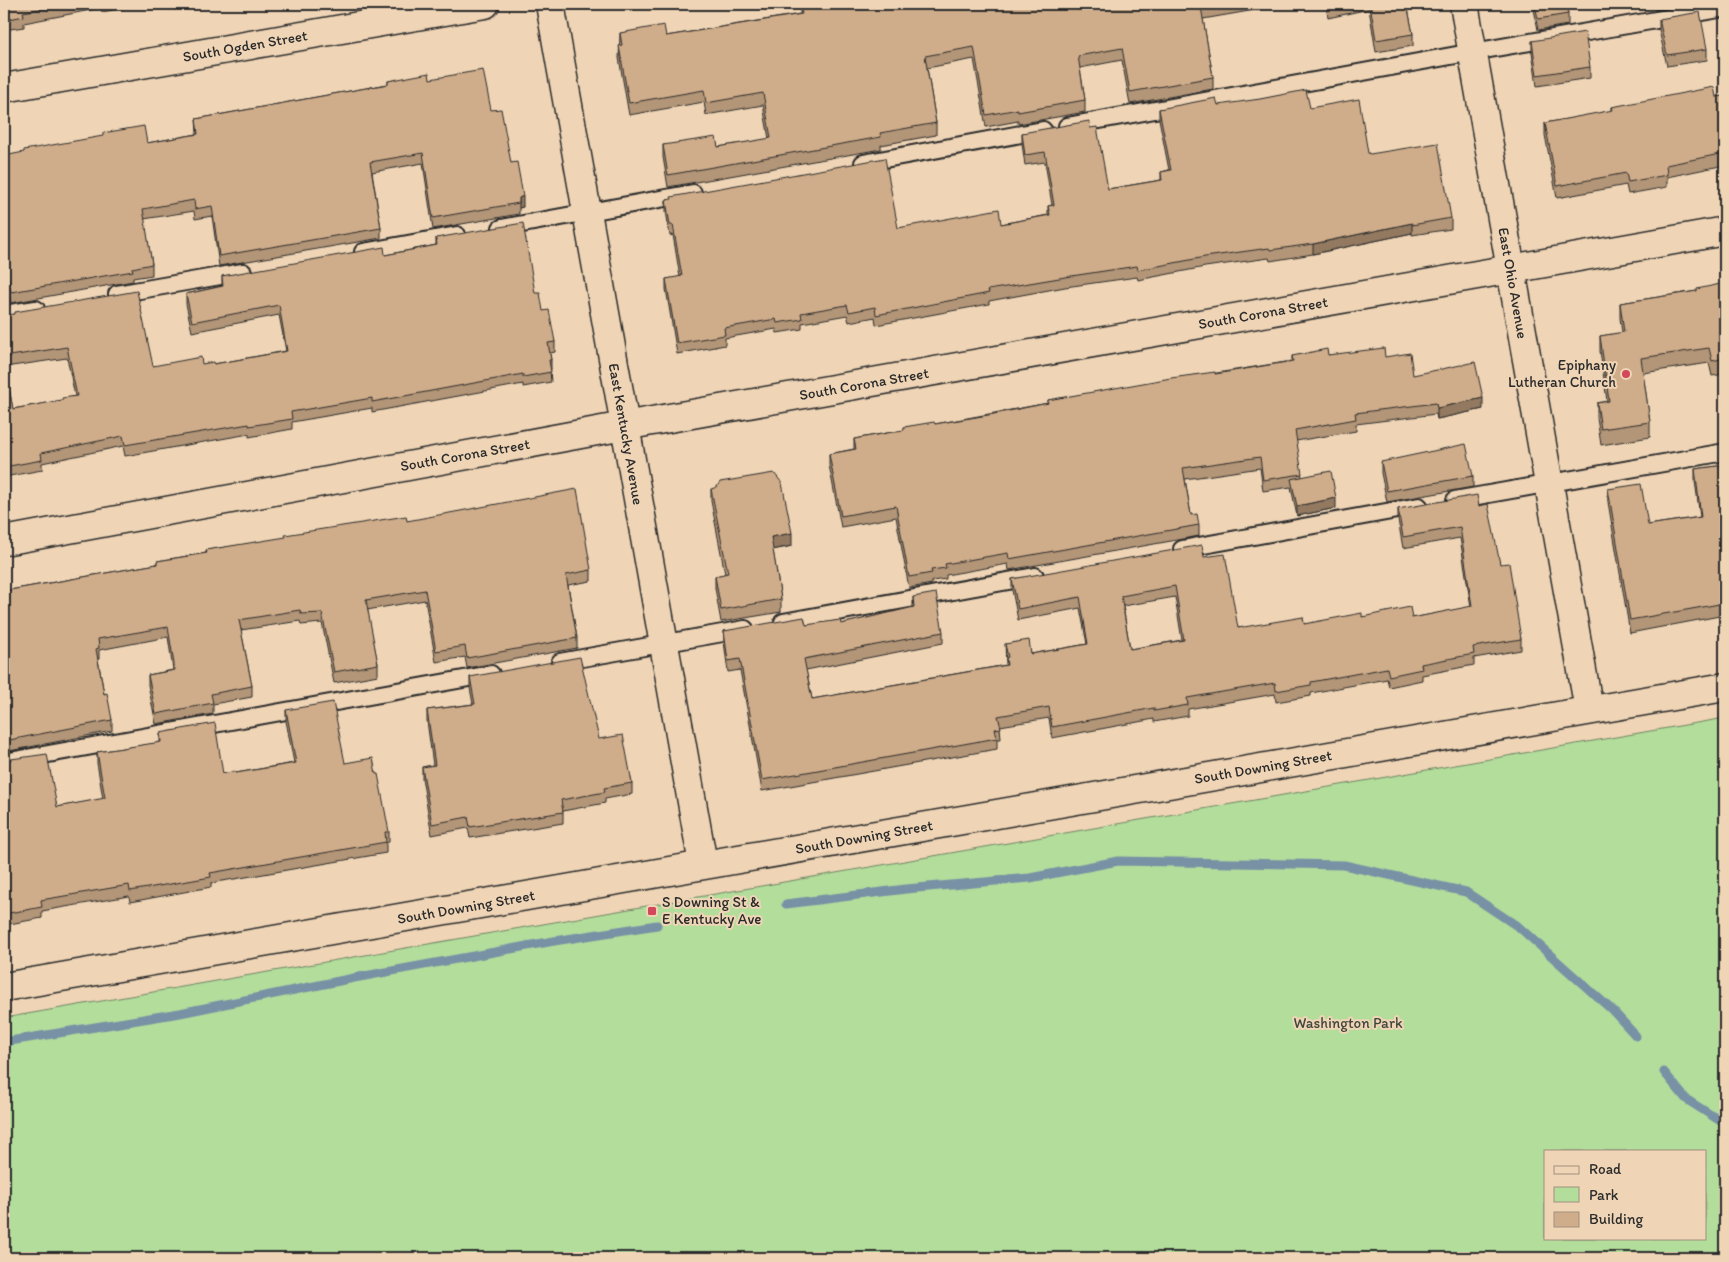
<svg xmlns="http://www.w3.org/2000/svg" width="1729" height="1262" viewBox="0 0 1729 1262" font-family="Itim,sans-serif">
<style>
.green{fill:#b2dd9b;stroke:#6e8463;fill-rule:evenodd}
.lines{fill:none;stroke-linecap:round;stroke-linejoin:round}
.stream{stroke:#7891a5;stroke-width:9}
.service-casing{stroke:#2b2b2b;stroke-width:20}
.minor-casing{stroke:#2b2b2b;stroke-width:31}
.secondary-casing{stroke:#2b2b2b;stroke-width:31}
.service{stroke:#efd5b6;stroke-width:16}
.minor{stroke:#efd5b6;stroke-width:28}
.secondary{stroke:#efd5b6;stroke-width:28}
.wall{fill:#b39577;stroke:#2b2b2b;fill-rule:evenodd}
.shaded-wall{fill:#927961;stroke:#2b2b2b}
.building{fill:#d0ad8a;stroke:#2b2b2b;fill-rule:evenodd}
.poi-dot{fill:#d1495b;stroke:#efd5b6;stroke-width:2}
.labels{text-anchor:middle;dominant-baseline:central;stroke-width:4;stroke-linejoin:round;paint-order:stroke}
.street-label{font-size:15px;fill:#2b2b2b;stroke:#efd5b6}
.poi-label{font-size:15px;fill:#2b2b2b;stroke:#efd5b6;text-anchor:end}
.park-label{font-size:15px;fill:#3f463c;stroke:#efd5b6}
</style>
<rect width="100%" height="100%" fill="#efd5b6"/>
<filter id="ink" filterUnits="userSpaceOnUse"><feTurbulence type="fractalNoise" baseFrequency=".02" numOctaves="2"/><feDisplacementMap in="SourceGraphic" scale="10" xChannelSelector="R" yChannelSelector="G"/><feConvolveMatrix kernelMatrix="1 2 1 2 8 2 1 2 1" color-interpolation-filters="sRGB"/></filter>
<g filter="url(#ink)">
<!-- green -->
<path class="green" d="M1725 718V1258H4V1018ZM1545 1151H1705V1238H1545Z"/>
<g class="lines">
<!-- stream -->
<path class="stream" d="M786 904 906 889 1030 878 1118 861 1344 865 1466 892 1520 928 1612 1010 1636 1036
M4 1042 180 1013 354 978 554 941 657 925
M1664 1072 1686 1099 1725 1124"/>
<!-- service casing -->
<g class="service-casing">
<path id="service" d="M1067 126 1473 52 1725 8
M863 163 1043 130
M501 228 693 193
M363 252 457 235
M117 294 243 272
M4 314 36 309
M1455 500 1725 452
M1182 549 1419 506
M783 622 1035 576
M560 662 745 629
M4 762 491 674"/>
</g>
<!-- minor casing -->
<g class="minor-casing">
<path id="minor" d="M550 4 703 864
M1464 4 1589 710
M4 88 485 4
M4 541 624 426 1725 231"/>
</g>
<!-- secondary casing -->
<g class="secondary-casing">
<path id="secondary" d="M4 987 1725 687"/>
</g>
<!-- service -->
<use href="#service" class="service"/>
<!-- minor -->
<use href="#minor" class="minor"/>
<!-- secondary -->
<use href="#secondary" class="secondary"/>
</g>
<!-- wall -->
<path class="wall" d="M4 4H147L102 12 101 8 24 23V27L4 30Z
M840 4H1290L1203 19 1213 77V89L1130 104 1122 60 1080 68 1085 100V112L1018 124V121L986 127 974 59 927 68 936 123V135L881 145V149L668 187 663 157V145L718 147 769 139 763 105 706 115 704 102 629 115 619 58 620 33 666 36 800 14V7L830 6Z
M1326 4H1407L1413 34V46L1376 52 1369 9 1328 18Z
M1533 4H1566L1568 14V25L1538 30Z
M1639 4H1649L1639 6Z
M1654 4H1691L1655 10Z
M1659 19 1707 49V60L1667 66 1659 30Z
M1532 41 1590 67V78L1537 86 1532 52Z
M430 79 491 110 511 163 523 207 519 208V214L433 229 423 163 372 172 381 228V238L219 266 212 216 195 219 194 211 144 219 152 264V275L133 278V281L11 303 4 266V156L147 143 197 134 196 119 388 84V81Z
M1725 96V165L1667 177V187L1628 194 1626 185 1557 198 1545 135V123L1612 111V107Z
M1218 105 1310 108 1451 218V229L1412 235V233L1313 254 1270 261 1269 258 1205 267 1138 280 1137 277 1065 287 989 301V304L876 325 875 317 849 322 847 315 802 323V329L777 333 776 329 725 338V345L677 354 666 289V279L680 277 673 235 670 236 666 211V200L898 228 1001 224 1048 215V206L1052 205 1045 162 1025 165 1022 144V133L1090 128 1108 189 1161 180V172L1169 170 1159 119V109Z
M436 238 535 293 555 342V352L550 353 551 360V370H550L551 382 523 387V384L372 412V408L292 422V429L249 437V434L125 456 123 446 42 463V470L4 477V315L153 366 214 364 286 351 279 315 192 332 186 304V294L222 286V276L385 255 436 245ZM67 358 75 396 62 400 13 409 5 367Z
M1725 283V374L1712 376 1709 363 1643 373 1650 422V437L1601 445 1597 418V403L1607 401 1600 351V336L1622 333 1620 318V303L1697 291Z
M1328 355 1385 357 1413 375 1483 409 1437 419 1436 414 1356 424V431L1296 441 1302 477 1336 508 1297 516 1291 487 1263 491 1260 468 1185 479 1191 515 1199 525V536L1009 570 1008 564 946 575V579L932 581V584L909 588 896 517 841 527 829 465V454L854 449V439L904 430V427L935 424 1048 403V400L1292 361V356Z
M1381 462 1473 476V487L1387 502 1381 473Z
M1725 465V615L1630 633 1608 502V489L1648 525 1700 517 1695 481V469Z
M711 489 792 546 773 550 781 599V612L721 622 715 588V576L725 574 711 501Z
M1479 506 1500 564 1521 639V650L1474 658V665L1422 675V680L1389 687 1387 679 1311 693V696L1276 702 1275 694 1188 709V716L1154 722V719L1052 738 1049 718 1000 726 1001 739H997V749L762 791 740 670 728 672 724 642V631L806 625 841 624 913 608V597L943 632V643L806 670 812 699 1006 665 1005 644 1031 654 1087 644 1080 608 1018 620 1012 590V579L1204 557 1238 628 1304 624 1362 617 1412 618 1471 607 1460 538 1403 548 1398 520V509ZM1175 597 1182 640 1130 649 1123 606Z
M407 521 591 570V581L568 585 577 638V648L467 668 465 657 436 662 425 600 367 610 378 664V675L334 683 322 623 301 625 300 621 241 630 252 686V697L213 704V714L156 724 148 685V675L173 670 168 637 99 650V659H98L104 694 112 720V731L4 752V591L157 564V561L206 553V550Z
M470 677 599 739 632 783V794L605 799V803L563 811V823L470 838 468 828 432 835 422 778V767L433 765 427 721V710L473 704 470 688Z
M286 710 345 763 389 832V842L386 843V853L211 883V887L130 902 129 896 42 911V918L4 925V760L57 807 103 799 97 763V752L160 743V733L223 774 236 773 294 763 286 721Z"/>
<!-- shaded-wall -->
<path class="shaded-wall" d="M523 196V207L519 208V198Z
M1412 223V233L1313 254V244Z
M1483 398V409L1437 419V408Z
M1336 498V508L1297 516V506Z
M792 533V546L771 550V537Z"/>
<!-- building -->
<path class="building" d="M4 4H67L23 12 24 16 4 20Z
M819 4H830V6L840 4H1220L1201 7 1213 77 1130 92 1122 48 1078 56 1085 100 1018 112V109L986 115 974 47 925 56 936 123 880 133 881 137 668 175 663 145 716 137 718 147 771 138 763 93 706 103 704 90 629 103 619 46 622 45 620 33 664 25 666 36 802 14 800 7Z
M1328 4H1337L1328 5Z
M1370 4H1407L1413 34 1376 40Z
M1535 4H1566L1568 14 1538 19Z
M1700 12 1707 49 1667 55 1659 19Z
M1585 32 1590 67 1537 75 1532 41Z
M483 70 491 110 501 109 511 163 517 162 523 196 519 198V203L433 218 423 153 370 162 381 228 219 256 212 206 195 209 194 200 143 209 152 264 132 268 133 271 11 292 4 256V156L24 152V150L103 136V133L144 126 147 143 198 134 196 119 388 84V81L429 73 430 79Z
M1714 87 1716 97 1725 96V153L1666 165 1667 175 1628 182 1626 173 1557 186 1545 123 1613 110 1612 107Z
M1306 90 1310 108 1359 99 1368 153 1370 154 1438 143 1451 218 1412 225V223L1313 244 1270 250 1269 248 1205 257 1138 270 1137 266 1065 277 988 290 989 293 876 315 875 307 849 312 847 305 801 313 802 319 777 323 776 319 724 328 725 335 677 343 666 279 682 276 673 225H670L666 200 672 199 671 197 885 158 898 228 999 209 1001 224 1050 215 1048 206 1054 205 1045 152 1025 155 1022 133 1089 121 1090 128 1097 127 1108 189 1162 180 1161 172 1171 170 1159 109 1216 98 1218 105 1260 99Z
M523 223 535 293H540L543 311 549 310 555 342 548 343 551 360H549L551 372 523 377V374L372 402V398L291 412 292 419 249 426V424L125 445 123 436 41 453 42 460 4 467V363L13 409 63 400 62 398 77 396 67 347 4 357V315L15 314V312L137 291 153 366 201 357 202 364 213 362 214 364 287 351 279 305 192 322 186 294 223 286 222 276 384 247 385 255 437 245 436 238Z
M1725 283V358L1712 361 1709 348 1641 358 1650 422 1601 429 1597 403 1609 401 1600 336 1624 332 1620 303 1697 291V289Z
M1384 348 1385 357 1410 353 1413 375 1475 362 1483 398 1437 408 1436 403 1355 413 1356 419 1295 430 1302 474 1263 480 1260 457 1183 468 1191 515 1197 514 1199 525 1009 559 1008 553 945 564 946 568 931 570 932 573 909 577 896 506 841 516 829 454 856 449 854 439 904 430V427L934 422 935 424 994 414 1048 403V400L1171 378 1215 372V374L1293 361 1292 356 1327 349 1328 355Z
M1466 444 1473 476 1387 491 1381 462Z
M1725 465V603L1630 620 1608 489 1641 484 1648 525 1701 517 1695 469Z
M1331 471 1336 498 1297 506 1291 479Z
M774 473 782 483 792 533 771 537 781 599 721 610 715 576 728 573 711 489 717 487 720 482Z
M577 489 591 570 566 575 577 638 467 658 465 646 436 651 425 590 366 600 378 664 334 672 322 613 301 614 300 610 239 620 252 686 211 694 213 703 156 714 148 675 175 670 168 627 98 639 99 648 96 649 104 694 107 693 112 720 4 741V591L157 564V561L207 553 206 550 286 537 285 535 406 516 407 521Z
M1477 495 1479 506 1488 504 1500 564 1509 563 1521 639 1473 647 1474 654 1421 664 1422 669 1389 676 1387 668 1311 682V685L1276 691 1275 683 1187 698 1188 705 1154 711V708L1052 727 1049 707 998 716 1001 728 995 729 997 738 762 780 740 659 728 661 724 631 804 617 806 625 840 620 841 624 914 607 913 597 936 593 943 632 804 659 812 699 1007 665 1006 658 1008 657 1005 644 1029 640 1031 654 1088 644 1080 597 1018 609 1012 579 1202 545 1204 557 1225 554 1238 628 1303 617 1304 624 1362 613V617L1410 607 1412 618 1472 606 1460 527 1403 537 1398 509ZM1175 586 1184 640 1130 649 1121 596Z
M580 657 599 739 623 735 632 783 604 788 605 792 561 800 563 812 470 827 468 817 432 824 422 767 435 765 427 710 475 704 470 677Z
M333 702 345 763 373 758 376 774H378L389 832H385L386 842 210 873 211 877 130 891 129 885 41 900 42 907 4 914V760L47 754 57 807 105 798 97 752 161 742 160 733 215 723 223 774 235 771 236 773 296 763 286 710Z"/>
</g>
<!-- markers -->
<g class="poi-dot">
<circle cx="1626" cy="374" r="5"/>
<rect x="647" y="906" width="10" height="10" rx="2.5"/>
</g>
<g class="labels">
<!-- street labels -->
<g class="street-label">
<text transform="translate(245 46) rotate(-10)">South Ogden Street</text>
<text transform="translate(1513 283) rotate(80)">East Ohio Avenue</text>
<text transform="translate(1263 313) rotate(-10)">South Corona Street</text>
<text transform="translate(864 384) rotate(-10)">South Corona Street</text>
<text transform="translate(626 434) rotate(80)">East Kentucky Avenue</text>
<text transform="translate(465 455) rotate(-10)">South Corona Street</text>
<text transform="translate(1263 767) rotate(-10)">South Downing Street</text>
<text transform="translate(864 837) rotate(-10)">South Downing Street</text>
<text transform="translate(466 907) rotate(-10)">South Downing Street</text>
</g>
<!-- poi labels -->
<g class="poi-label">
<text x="1616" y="365">Epiphany<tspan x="1616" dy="17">Lutheran Church</tspan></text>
<text x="662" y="902" text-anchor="start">S Downing St &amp;<tspan x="662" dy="17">E Kentucky Ave</tspan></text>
</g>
<!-- park labels -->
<g class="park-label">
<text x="1348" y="1023">Washington Park</text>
</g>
</g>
<!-- margin -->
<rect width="1729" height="1262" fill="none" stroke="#efd5b6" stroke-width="20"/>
<rect x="10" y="10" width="1709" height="1242" fill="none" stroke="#2b2b2b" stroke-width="2" filter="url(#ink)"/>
<!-- legend -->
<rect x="1544" y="1150" width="162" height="90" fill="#efd5b6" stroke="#a1917e"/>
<rect x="1554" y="1166" width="25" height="8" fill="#efd5b6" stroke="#a1917e"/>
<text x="1589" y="1174" font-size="15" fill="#2b2b2b">Road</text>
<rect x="1554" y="1187" width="25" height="15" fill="#b2dd9b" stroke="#a1917e"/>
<text x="1589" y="1200" font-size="15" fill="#2b2b2b">Park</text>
<rect x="1554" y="1212" width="25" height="15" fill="#d0ad8a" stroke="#a1917e"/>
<text x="1589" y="1224" font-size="15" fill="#2b2b2b">Building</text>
</svg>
